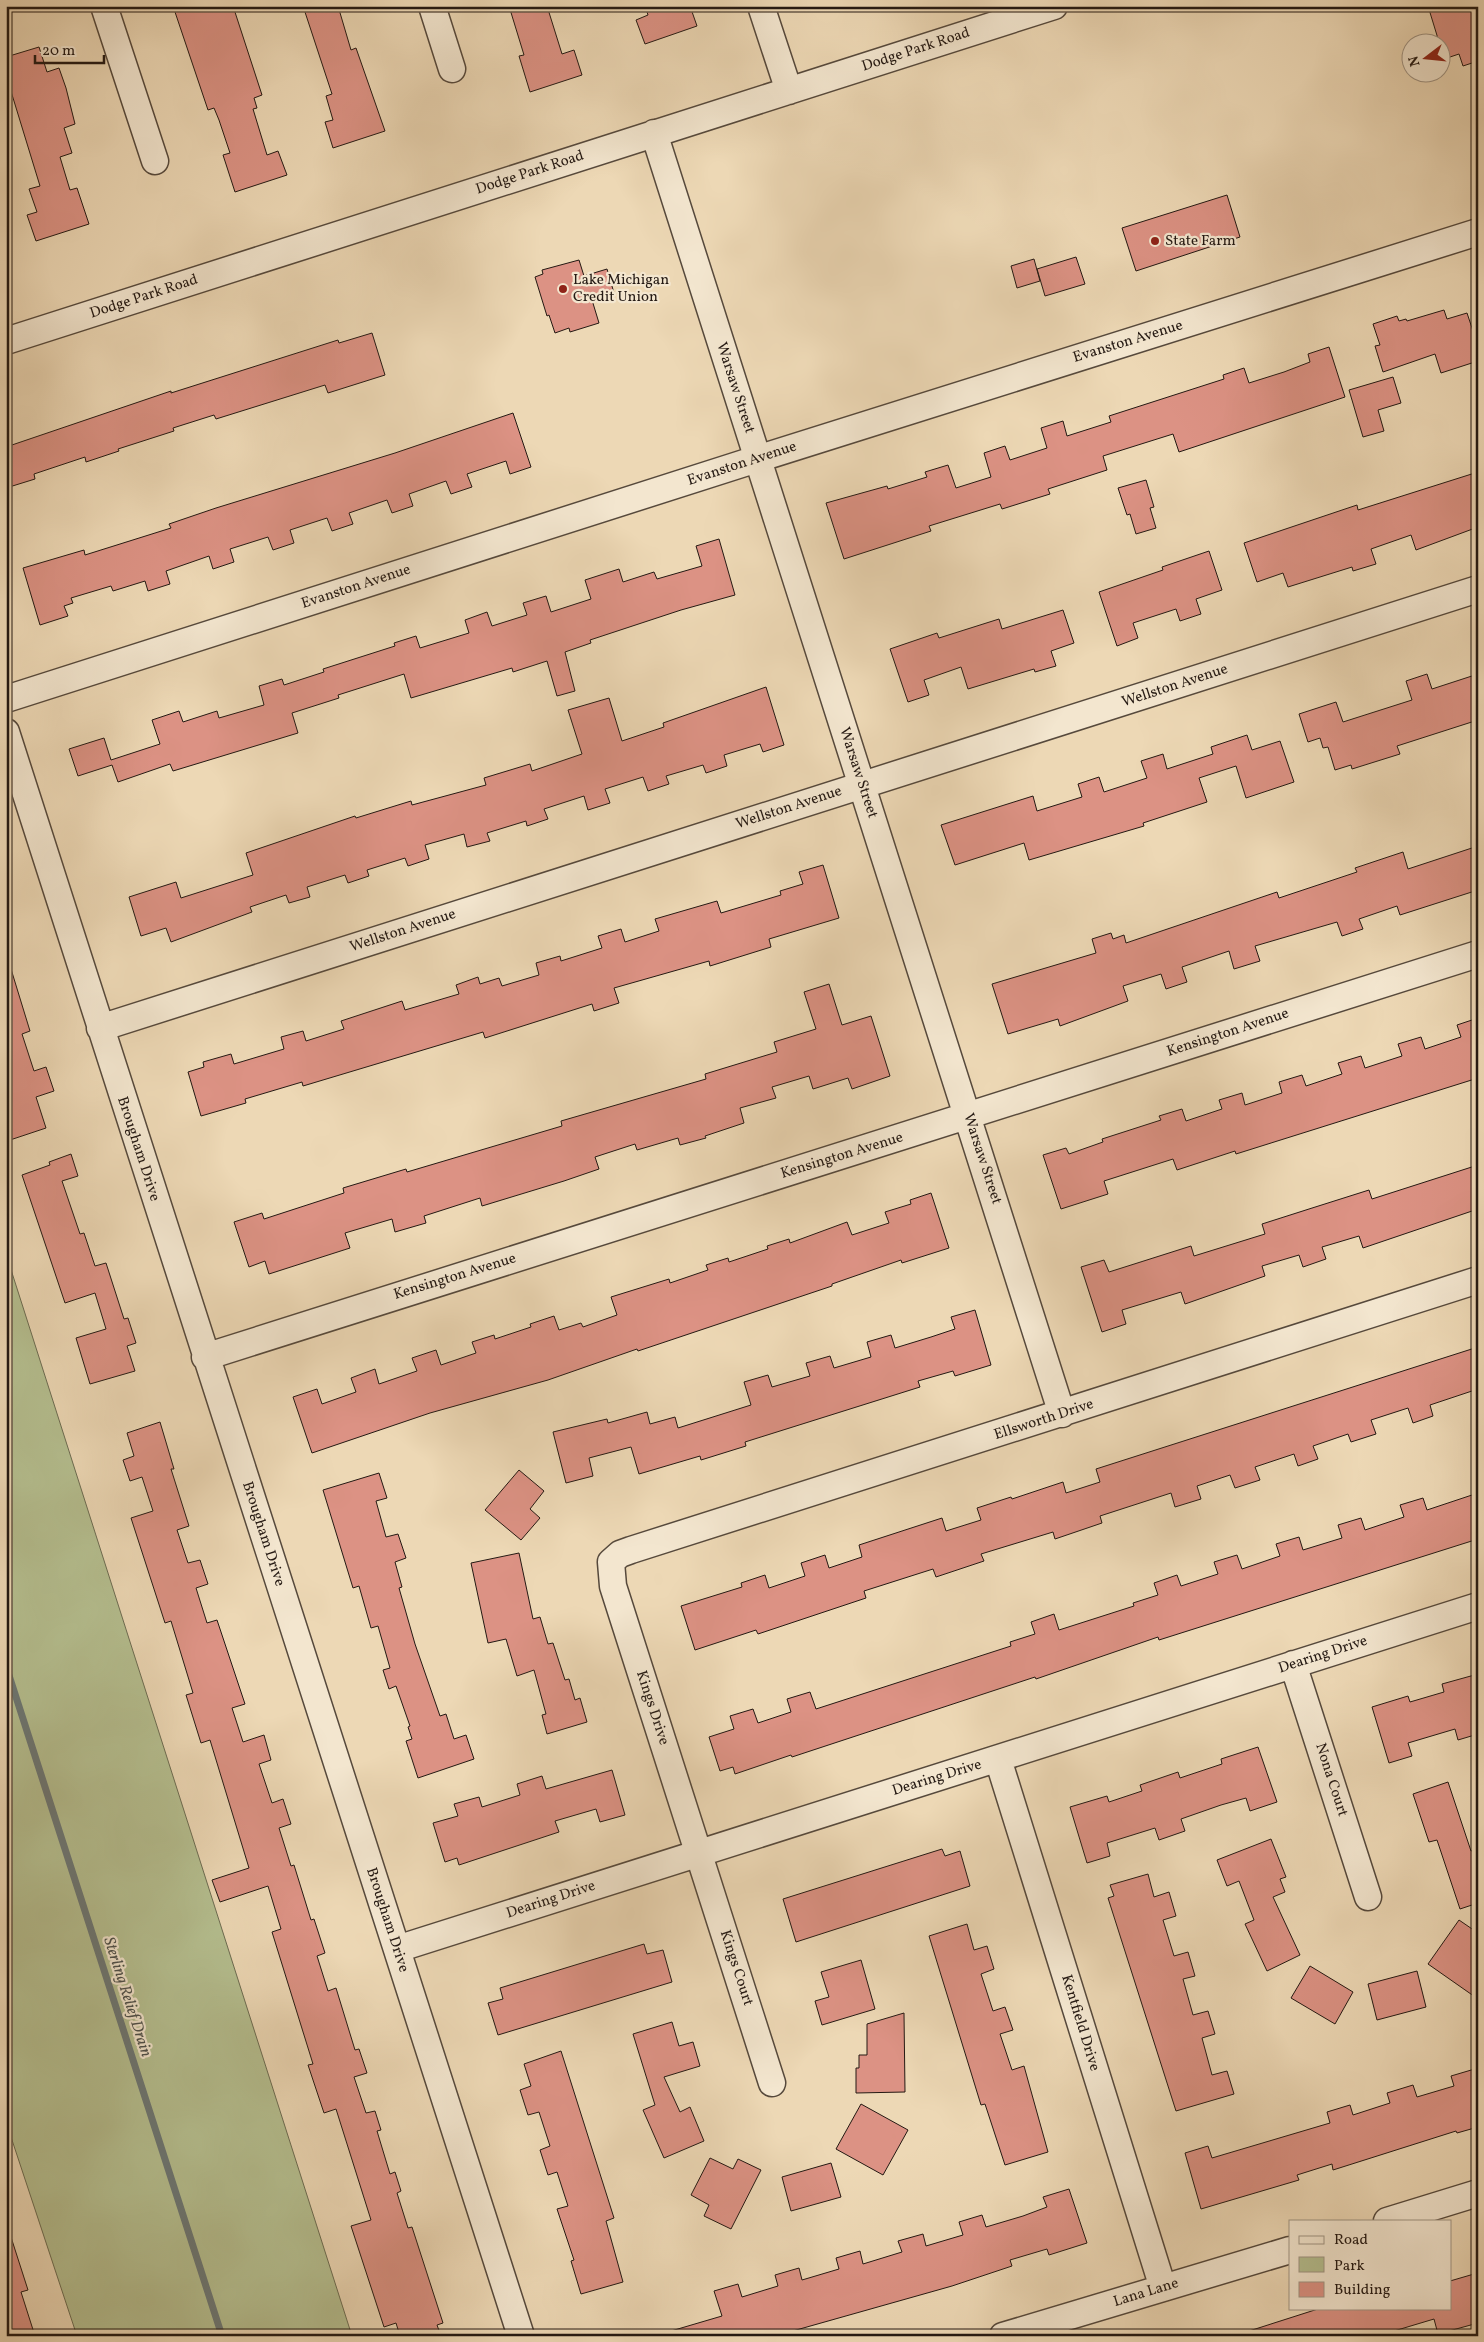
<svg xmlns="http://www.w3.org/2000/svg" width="1484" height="2342" viewBox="0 0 1484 2342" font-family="Vollkorn,serif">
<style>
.green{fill:#b5bf90;stroke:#6c6c52}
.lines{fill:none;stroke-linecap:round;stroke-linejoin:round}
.stream{stroke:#6d7875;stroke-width:7}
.building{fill:#dc9284;stroke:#241913}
.minor-casing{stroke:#56493c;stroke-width:29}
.minor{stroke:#f3e6cf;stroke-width:26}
.poi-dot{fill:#8f2418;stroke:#f3e6cf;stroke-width:2}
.labels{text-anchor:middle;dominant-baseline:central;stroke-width:4.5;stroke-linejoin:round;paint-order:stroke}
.street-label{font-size:15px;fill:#241913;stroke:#f3e6cf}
.poi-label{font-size:15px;fill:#241913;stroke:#f3e6cf;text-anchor:start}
.water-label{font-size:16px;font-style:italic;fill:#4e514c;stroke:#f3e6cf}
</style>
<rect width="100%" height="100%" fill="#edd8b5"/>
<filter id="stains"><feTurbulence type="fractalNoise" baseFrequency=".004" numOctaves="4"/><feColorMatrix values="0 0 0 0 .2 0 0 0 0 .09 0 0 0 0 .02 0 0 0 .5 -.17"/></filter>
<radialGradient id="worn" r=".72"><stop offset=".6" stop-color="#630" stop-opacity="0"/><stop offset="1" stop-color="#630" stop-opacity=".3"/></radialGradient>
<!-- green -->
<path class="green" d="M6 1254 352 2336H77L12 2140 6 2122Z"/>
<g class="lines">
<!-- stream -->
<path class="stream" d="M6 1666 222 2336"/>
</g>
<!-- building -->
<path class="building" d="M193 6H233L262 95 254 98 257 108 253 109 267 155 278 151 287 175 235 192 223 155 230 153 219 120 214 108 208 110 175 12Z
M303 6H338L351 50 356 48 385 131 333 148 325 122 333 120 326 96 332 94Z
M509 6H547L562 54 574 50 582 75 530 92 519 56 524 55Z
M645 6H690L697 26 645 44 636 20 648 15Z
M1428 6H1478V61L1463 66 1459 54 1444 59 1442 42H1439Z
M39 47 47 72 59 68 66 88 75 124 64 128 72 153 60 157 70 190 77 188 89 224 36 241 27 215 37 212 29 189 40 186 6 75V57Z
M1227 195 1240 237 1136 271 1122 228Z
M1076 257 1085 284 1045 296 1037 269Z
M1034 259 1040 281 1017 288 1011 266Z
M579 260 584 276 607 269 614 293 592 300 599 323 570 332 569 328 555 333 549 315 547 316 535 277 543 274 542 270Z
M1444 310 1447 319 1467 313 1478 346V361L1441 373 1435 354 1383 372 1375 346 1380 345 1373 324 1397 316 1399 321 1406 319 1407 321Z
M372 333 385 375 328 393 325 385 216 419 214 415 173 428 174 431 118 449 119 451 86 462 85 457 34 474 35 479 6 488V447L171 391V393L338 340 339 343Z
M1329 347 1345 397 1179 452 1173 434 1103 456 1107 470 1048 489 1050 494 1002 509 1000 504 929 526 931 531 844 559 826 503 887 486 888 489 927 477 925 472 948 465 956 488 991 477 984 453 1005 446 1010 460 1047 448 1041 428 1063 421 1067 436 1111 422 1109 416 1224 379 1223 375 1244 368 1249 383 1284 372 1310 362 1308 354Z
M1393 377 1401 403 1378 410 1384 431 1363 437 1349 390Z
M513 413 531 467 510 474 506 461 467 474 472 487 451 494 446 481 409 494 413 506 392 513 387 500 349 513 353 524 332 531 327 518 290 530 294 543 273 550 268 537 230 549 234 562 213 569 209 556 166 571 170 584 148 591 145 581 113 591 111 586 71 598 73 603 64 606 68 616 40 625 23 568 84 550 85 555 171 528 169 524 216 508 395 453Z
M1478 472V527L1416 550 1411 535 1371 549 1376 564 1353 571 1352 567 1288 587 1283 573 1257 582 1244 543 1357 505 1358 510Z
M1146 480 1154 507 1150 508 1156 528 1136 534 1130 514 1127 515 1118 488Z
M719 539 735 595 681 610 590 640 591 643 565 652 575 691 557 696 547 661 513 672 512 668 411 698 404 674 338 695 339 698 292 713 298 733 173 771 170 764 118 782 112 765 78 776 69 749 104 738 111 760 160 744 152 720 179 711 183 722 217 711 219 718 264 705 259 686 282 679 284 685 324 672 323 669 395 646 394 643 416 636 420 648 469 633 465 620 487 612 492 626 527 615 523 603 546 596 551 612 591 599 585 580 619 569 623 582 654 572 657 579 702 566 696 546Z
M1209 551 1222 590 1196 599 1201 614 1180 621 1176 609 1133 623 1138 638 1117 646 1099 592 1163 570 1162 567Z
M1063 610 1074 643 1051 651 1056 666 1035 672 1034 669 968 689 961 667 924 680 929 695 908 702 890 649 937 633 939 638 999 619 1002 629Z
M1427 674 1432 689 1478 674V720L1397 746 1400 754 1352 769 1351 765 1335 770 1328 747 1323 748 1320 738 1308 742 1299 714 1336 702 1343 722 1412 700 1406 681Z
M766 687 784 745 763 752 760 744 724 755 727 766 706 773 703 765 666 776 669 784 648 791 643 777 605 789 610 803 588 810 584 796 544 809 548 819 527 826 526 821 487 833 490 841 467 847 464 834 425 845 429 859 408 866 405 858 367 870 369 876 348 883 345 875 307 887 310 897 289 903 286 895 250 907 252 912 171 942 166 928 141 936 129 897 176 882 181 898 253 875 246 853 355 816 356 818 411 801 412 805 486 785 484 778 530 764 532 771 582 754 568 710 609 698 622 741 664 727 663 723Z
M1247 735 1252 750 1280 741 1294 782 1246 798 1236 766 1199 778 1207 802 1143 823 1144 826 1029 860 1024 843 955 865 941 825 1033 796 1037 811 1082 797 1078 784 1099 777 1104 792 1147 778 1141 761 1163 754 1167 769 1213 754 1211 747Z
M1478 846V890L1400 915 1397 906 1359 919 1363 929 1342 936 1337 922 1255 946 1260 961 1234 969 1229 951 1182 967 1187 982 1166 989 1161 974 1123 986 1128 1001 1060 1026 1058 1019 1008 1034 992 984 1096 953 1092 939 1111 933 1113 939 1124 935 1126 943 1277 892 1279 898 1357 872 1355 868 1403 852 1408 869Z
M823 865 839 918 769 939 771 947 710 966 709 961 614 988 619 1003 594 1011 592 1004 485 1038 483 1032 303 1086 302 1082 245 1099 246 1103 201 1116 188 1072 204 1067 203 1062 231 1054 234 1064 284 1049 281 1037 303 1031 306 1041 344 1029 341 1021 402 1001 405 1010 459 994 456 985 478 977 480 984 499 978 502 986 539 975 536 963 560 956 561 961 602 948 598 936 621 929 625 942 659 931 655 919 717 901 721 913 781 895 780 891 803 884 799 872Z
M11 969 30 1031 22 1034 34 1071 46 1067 54 1091 36 1097 46 1128 10 1140 6 1129V970Z
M829 984 842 1025 871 1016 890 1076 852 1089 848 1078 813 1089 809 1076 772 1087 776 1098 740 1108 744 1123 705 1136 706 1138 680 1145 678 1138 637 1150 635 1144 595 1157 599 1169 564 1181 482 1206 480 1198 424 1216 426 1223 395 1232 392 1219 345 1233 350 1248 269 1274 265 1261 249 1267 234 1222 262 1213 264 1219 344 1193 343 1188 406 1169 407 1172 562 1126 561 1121 706 1079 705 1074 777 1052 774 1042 816 1029 804 992Z
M1478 1018V1078L1236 1154 1235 1151 1177 1170 1173 1159 1104 1181 1108 1194 1061 1209 1043 1155 1066 1148 1069 1154 1103 1142 1102 1139 1161 1120 1159 1116 1182 1109 1186 1121 1222 1109 1219 1100 1242 1093 1245 1105 1282 1093 1279 1082 1302 1075 1306 1086 1342 1074 1338 1063 1361 1056 1365 1068 1402 1056 1398 1044 1421 1037 1425 1049 1461 1037 1457 1025Z
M71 1154 78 1176 62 1181 80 1234 84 1233 95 1266 106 1263 124 1319 128 1318 136 1343 127 1346 135 1371 90 1384 76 1338 106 1329 95 1293 65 1303 22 1175 50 1165 49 1162Z
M1478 1165V1209L1363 1248 1359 1236 1322 1247 1326 1259 1303 1267 1299 1255 1262 1266 1265 1276 1185 1304 1181 1292 1122 1310 1126 1324 1102 1332 1081 1267 1104 1260 1109 1272 1191 1246 1194 1256 1265 1234 1262 1224 1309 1209 1369 1190 1372 1199Z
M931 1193 949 1248 902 1263 901 1260 832 1284V1286L638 1351 637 1349 548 1380 430 1413 312 1453 293 1397 317 1389 322 1404 356 1392 351 1378 375 1369 379 1384 417 1371 412 1358 436 1350 441 1365 476 1353 472 1342 494 1335 495 1339 531 1327 530 1324 554 1316 559 1330 581 1323 583 1327 617 1315 611 1297 669 1279 670 1283 708 1270 706 1265 728 1258 729 1262 768 1249 767 1246 789 1239 790 1243 847 1222 852 1235 889 1223 885 1212 911 1204 910 1200Z
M975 1310 991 1365 955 1376 953 1371 918 1381 920 1387 745 1442 746 1446 701 1460 700 1456 639 1474 631 1447 589 1458 593 1476 566 1483 553 1432 607 1419 608 1423 647 1412 650 1424 675 1417 678 1428 751 1405 744 1382 768 1375 772 1387 810 1376 806 1363 830 1356 834 1368 871 1357 867 1342 891 1335 895 1348 931 1337 955 1329 951 1317Z
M1478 1347V1389L1430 1405 1433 1416 1413 1423 1408 1408 1371 1420 1376 1434 1351 1442 1348 1434 1313 1446 1318 1459 1298 1466 1294 1454 1255 1467 1260 1480 1235 1488 1230 1475 1197 1486 1201 1499 1175 1507 1171 1493 1100 1516 1102 1523 1055 1539 1053 1532 981 1554 984 1561 936 1577 933 1569 864 1591 866 1598 758 1634 756 1630 695 1650 681 1606 742 1587 741 1583 765 1575 769 1588 805 1576 801 1563 825 1555 829 1568 862 1557 859 1545 942 1518 946 1531 981 1520 977 1508 1011 1497 1012 1499 1063 1482 1066 1493 1100 1482 1096 1469Z
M160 1422 174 1469H171L189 1526 177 1530 188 1563 200 1560 208 1584 196 1588 207 1623 217 1620 245 1704 232 1708 243 1742 264 1735 271 1760 259 1764 272 1803 283 1799 291 1824 279 1828 291 1866 294 1865 311 1920 314 1919 325 1953 317 1956 328 1991 336 1988 355 2050 359 2049 367 2073 354 2077 366 2113 375 2111 381 2130 377 2131 390 2174 395 2172 401 2191 397 2193 408 2228 412 2227 443 2323 437 2325 441 2336H400L396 2323 384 2327 351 2226 371 2220 336 2109 324 2113 308 2065 313 2064 272 1932 281 1929 268 1886 220 1902 212 1880 249 1868 210 1740 201 1743 186 1695 193 1693 171 1621 165 1623 131 1518 153 1511 142 1477 130 1481 123 1460 134 1456 127 1433Z
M519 1470 544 1491 530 1509 540 1518 521 1540 485 1510Z
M379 1473 387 1498 376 1501 386 1537 398 1534 406 1558 395 1562 402 1587 399 1588 415 1644 440 1716 446 1714 454 1739 466 1735 474 1759 418 1778 406 1741 412 1739 408 1727 410 1726 396 1686 389 1689 383 1670 390 1668 378 1626 371 1628 359 1586 353 1588 323 1490Z
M1478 1493V1539L1159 1640 1158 1637 1036 1679 1035 1677 792 1757 791 1755 735 1774 733 1767 720 1771 709 1737 734 1729 730 1716 753 1709 758 1723 791 1712 787 1699 810 1692 816 1709 1011 1646 1010 1642 1035 1634 1031 1622 1054 1614 1059 1630 1134 1606 1133 1603 1158 1595 1154 1583 1177 1575 1181 1586 1218 1574 1214 1562 1237 1555 1242 1569 1280 1556 1276 1544 1299 1537 1303 1550 1342 1538 1338 1525 1361 1518 1365 1530 1404 1517 1400 1505 1423 1498 1427 1510Z
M519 1553 533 1619 540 1617 548 1644 553 1643 565 1680 569 1679 575 1700 580 1698 587 1722 547 1734 542 1715 546 1714 534 1670 517 1676 506 1639 488 1643 471 1563Z
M1478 1674V1734L1458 1740 1455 1729 1408 1743 1412 1756 1389 1763 1372 1707 1408 1696 1410 1702 1444 1692 1442 1684Z
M1258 1747 1277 1802 1250 1811 1246 1798 1221 1805 1181 1819 1185 1831 1159 1840 1155 1828 1107 1843 1110 1856 1087 1863 1070 1807 1107 1796 1109 1802 1142 1791 1140 1785 1178 1772 1180 1778 1222 1764 1221 1759Z
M612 1770 625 1815 600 1822 596 1809 555 1821 559 1832 459 1865 457 1858 445 1862 433 1823 458 1816 454 1804 479 1797 482 1807 520 1795 517 1784 542 1776 546 1789Z
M1448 1782 1471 1851 1478 1849V1903L1460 1909 1437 1840 1429 1842 1413 1794Z
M1271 1839 1286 1877 1280 1879 1285 1892 1273 1897 1300 1955 1267 1971 1245 1924 1254 1920 1239 1881 1227 1886 1217 1860Z
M942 1849 945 1856 960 1851 970 1886 796 1942 783 1899Z
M1148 1874 1154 1897 1169 1892 1176 1916 1163 1920 1174 1956 1188 1952 1195 1976 1183 1979 1193 2015 1208 2011 1215 2034 1202 2038 1212 2075 1227 2071 1234 2094 1176 2111 1108 1898 1114 1896 1110 1885Z
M1459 1920 1478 1933V1999L1428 1964Z
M967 1924 974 1950 987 1946 994 1969 981 1974 993 2011 1005 2007 1013 2030 1000 2034 1012 2070 1024 2066 1048 2152 1005 2165 985 2104 981 2105 929 1936Z
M644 1944 647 1954 663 1950 672 1982 498 2035 488 2003 503 1999 500 1988Z
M861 1960 875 2009 822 2025 815 2001 829 1997 821 1972Z
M1310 1966 1353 1992 1335 2024 1291 1998Z
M1417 1971 1426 2007 1377 2020 1368 1984Z
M904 2013 905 2092 856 2093V2068H859V2055H867V2024Z
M672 2022 679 2046 693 2042 700 2066 664 2077 680 2112 690 2107 704 2141 664 2158 643 2110 655 2105 633 2034Z
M561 2051 614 2218 606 2221 623 2282 581 2294 571 2261 574 2260 557 2209 568 2206 557 2172 548 2175 540 2150 550 2146 539 2112 528 2115 520 2090 531 2086 524 2064Z
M1478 2068V2127L1457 2133 1456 2131 1333 2170 1332 2164 1297 2175 1299 2180 1201 2209 1185 2153 1208 2146 1212 2158 1330 2123 1327 2112 1350 2105 1353 2115 1390 2103 1387 2093 1413 2085 1417 2097 1454 2086 1451 2076Z
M861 2104 908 2130 883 2175 836 2149Z
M710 2158 733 2169 738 2159 761 2170 731 2229 704 2216 709 2205 691 2195Z
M831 2163 841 2197 791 2211 782 2177Z
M1069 2189 1087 2243 1049 2255 1047 2249 1010 2260 1012 2266 952 2286 775 2336H672L671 2331 722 2316 714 2291 738 2284 742 2297 778 2286 775 2275 799 2268 802 2280 839 2269 836 2258 860 2251 863 2264 902 2252 898 2241 923 2234 926 2246 963 2235 959 2222 982 2215 986 2227 1023 2216 1047 2207 1043 2197Z
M6 2234H10L28 2290 21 2292 35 2336H6Z
M1474 2274 1478 2285V2323L1438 2334 1434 2319 1394 2331 1395 2336H1247L1246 2332 1321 2308H1450V2281Z"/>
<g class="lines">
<!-- minor casing -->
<g class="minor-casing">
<path id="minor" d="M104 6 155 161
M432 6 452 69
M761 6 789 91
M654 133 1062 1414
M6 341 1054 6
M6 699 757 459 1478 232
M6 732 521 2336
M100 1028 1478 589
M205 1357 1478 954
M1293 1664 1368 1897
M998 1759 1163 2288
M397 1949 1478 1606
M772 2083 613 1586 611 1562 620 1554 631 1550 1478 1280
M1387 2221 1478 2193
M1003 2336 1290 2250"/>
</g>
<!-- minor -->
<use href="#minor" class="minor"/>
</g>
<!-- markers -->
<g class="poi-dot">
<circle cx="1155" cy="241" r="5"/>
<circle cx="563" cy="289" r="5"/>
</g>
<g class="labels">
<!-- street labels -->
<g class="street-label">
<text transform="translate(916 50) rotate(-18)">Dodge Park Road</text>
<text transform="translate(530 173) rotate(-18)">Dodge Park Road</text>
<text transform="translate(144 297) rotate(-18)">Dodge Park Road</text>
<text transform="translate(1128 342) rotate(-17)">Evanston Avenue</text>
<text transform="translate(735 388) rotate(72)">Warsaw Street</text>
<text transform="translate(742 464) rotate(-18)">Evanston Avenue</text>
<text transform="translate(356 587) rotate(-18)">Evanston Avenue</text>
<text transform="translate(1175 686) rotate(-18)">Wellston Avenue</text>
<text transform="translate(858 773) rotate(72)">Warsaw Street</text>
<text transform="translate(789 808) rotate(-18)">Wellston Avenue</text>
<text transform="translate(403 931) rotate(-18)">Wellston Avenue</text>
<text transform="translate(1228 1033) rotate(-18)">Kensington Avenue</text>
<text transform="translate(138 1149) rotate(72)">Brougham Drive</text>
<text transform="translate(842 1156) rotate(-17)">Kensington Avenue</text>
<text transform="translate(982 1159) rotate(72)">Warsaw Street</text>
<text transform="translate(455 1277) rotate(-17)">Kensington Avenue</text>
<text transform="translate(1044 1420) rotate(-18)">Ellsworth Drive</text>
<text transform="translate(263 1534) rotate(72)">Brougham Drive</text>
<text transform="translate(1323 1655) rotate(-18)">Dearing Drive</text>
<text transform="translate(652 1708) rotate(72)">Kings Drive</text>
<text transform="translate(937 1778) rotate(-17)">Dearing Drive</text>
<text transform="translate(1331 1780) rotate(72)">Nona Court</text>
<text transform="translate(551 1900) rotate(-18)">Dearing Drive</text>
<text transform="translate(387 1920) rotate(72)">Brougham Drive</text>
<text transform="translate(736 1968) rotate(72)">Kings Court</text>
<text transform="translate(1080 2023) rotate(73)">Kentfield Drive</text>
<text transform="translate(1146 2293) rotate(-17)">Lana Lane</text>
</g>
<!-- poi labels -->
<g class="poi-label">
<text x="1165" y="241">State Farm</text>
<text x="573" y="280">Lake Michigan<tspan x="573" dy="17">Credit Union</tspan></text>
</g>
<!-- water labels -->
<g class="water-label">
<text transform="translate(127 1997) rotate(72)">Sterling Relief Drain</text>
</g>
</g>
<!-- margin -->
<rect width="1484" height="2342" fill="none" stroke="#edd8b5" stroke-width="25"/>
<rect x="8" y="8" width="1469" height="2327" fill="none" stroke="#241913" stroke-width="2.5"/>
<rect x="12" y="12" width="1459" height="2317" fill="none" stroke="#241913"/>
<!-- legend -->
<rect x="1289" y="2220" width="162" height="90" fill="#f3e6cf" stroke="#a09484"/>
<rect x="1299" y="2236" width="25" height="8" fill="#f3e6cf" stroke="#a09484"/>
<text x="1334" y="2244" font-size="15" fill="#241913">Road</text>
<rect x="1299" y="2257" width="25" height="15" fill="#b5bf90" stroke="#a09484"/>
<text x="1334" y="2270" font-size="15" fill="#241913">Park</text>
<rect x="1299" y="2282" width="25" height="15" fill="#dc9284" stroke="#a09484"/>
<text x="1334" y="2294" font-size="15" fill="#241913">Building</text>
<!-- north arrow -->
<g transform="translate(1426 58) rotate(254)"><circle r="24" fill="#f3e6cf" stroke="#a09484"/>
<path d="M0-4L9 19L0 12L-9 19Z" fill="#8f2418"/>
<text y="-8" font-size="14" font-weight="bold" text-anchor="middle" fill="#241913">N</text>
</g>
<!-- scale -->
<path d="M35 55v8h69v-8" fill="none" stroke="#241913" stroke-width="2.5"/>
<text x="42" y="55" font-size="15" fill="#241913" stroke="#f3e6cf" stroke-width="4" paint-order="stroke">20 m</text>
<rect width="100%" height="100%" filter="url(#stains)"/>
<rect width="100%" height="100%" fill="url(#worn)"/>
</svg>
